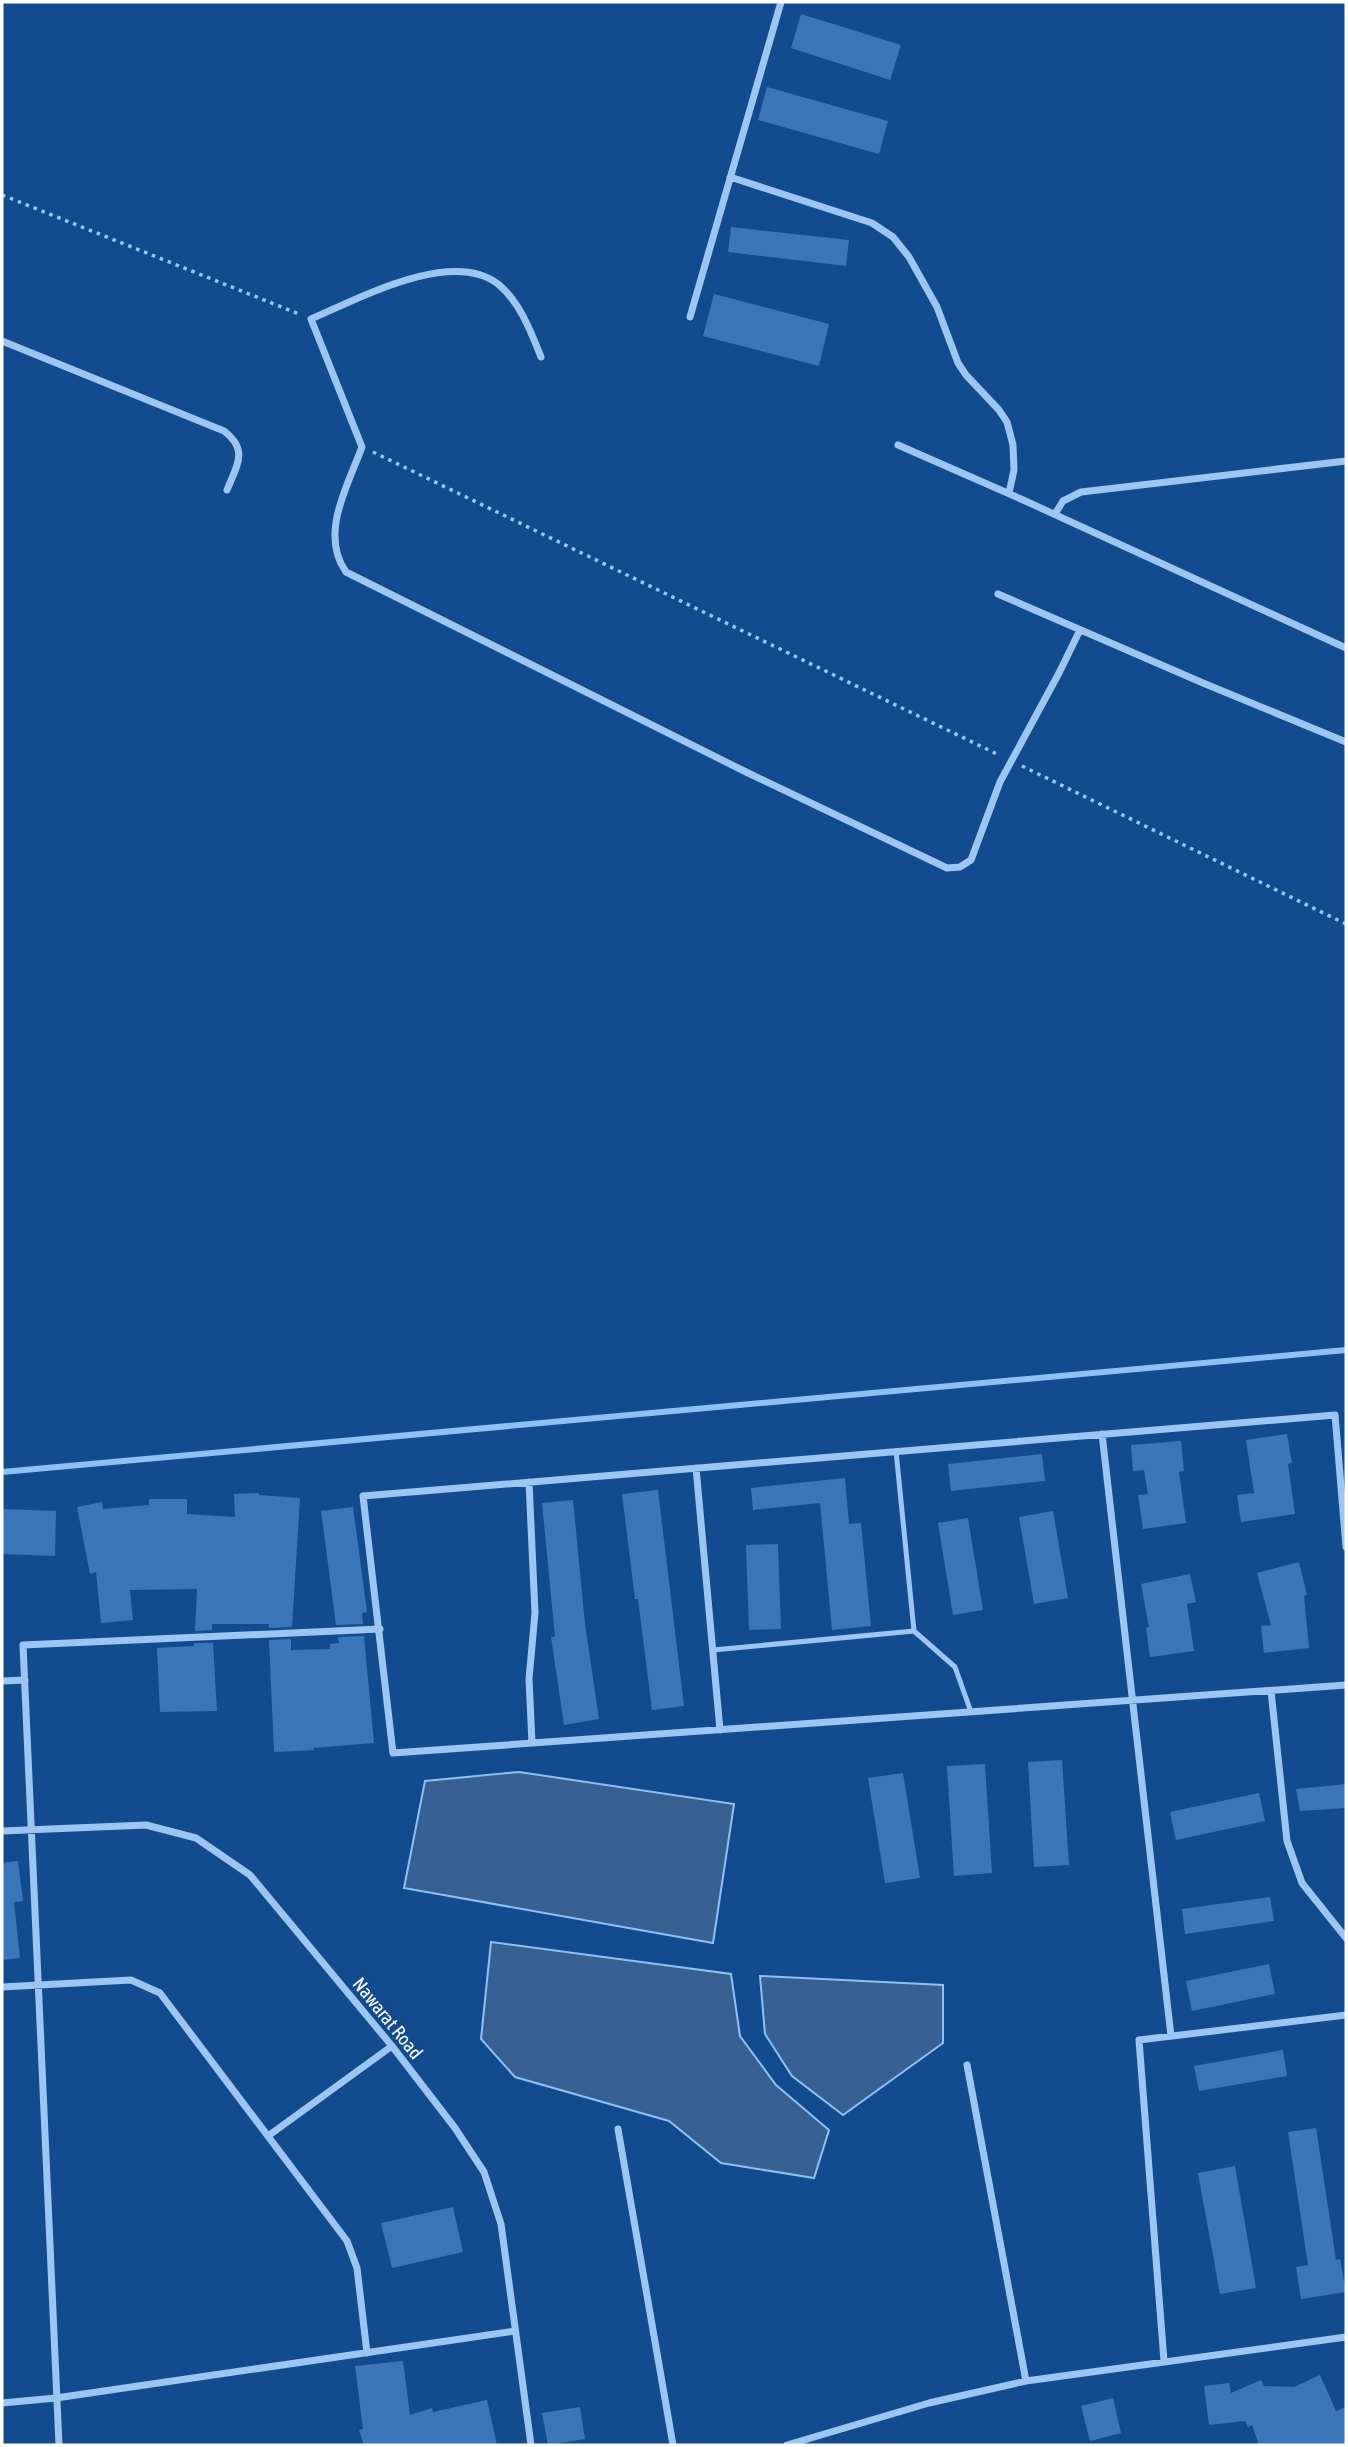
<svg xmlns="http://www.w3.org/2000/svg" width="1348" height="2447" viewBox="0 0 1348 2447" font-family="'Asap Condensed',sans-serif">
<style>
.water{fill:#376192;stroke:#8fc0f4;stroke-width:2}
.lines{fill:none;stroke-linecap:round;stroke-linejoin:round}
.stream{stroke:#8fc0f4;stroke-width:6}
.building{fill:#3b76b8}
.path{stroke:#9dc5f1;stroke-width:3.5;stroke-dasharray:3.5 5;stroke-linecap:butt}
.service{stroke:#9dc5f1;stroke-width:5}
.minor{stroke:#9dc5f1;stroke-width:7}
.labels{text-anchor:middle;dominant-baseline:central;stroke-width:7;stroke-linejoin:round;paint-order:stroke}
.street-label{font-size:19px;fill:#fff;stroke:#134c8e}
</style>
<rect width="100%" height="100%" fill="#134c8e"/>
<!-- water -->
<path class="water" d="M519 1772 734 1804 713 1943 404 1888 425 1781Z
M491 1942 731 1974 740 2036 776 2085 829 2130 814 2178 721 2163 669 2121 515 2077 481 2039Z
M760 1976 943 1985V2043L843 2115 792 2076 765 2034Z"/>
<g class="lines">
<!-- stream -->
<path class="stream" d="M2 1472 1346 1350"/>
</g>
<!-- building -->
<path class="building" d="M801 14 901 45 890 80 791 48Z
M767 87 888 121 879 154 758 120Z
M731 227 849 240 846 266 728 252Z
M714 294 829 324 819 366 703 336Z
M1287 1434 1292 1463 1288 1464 1295 1514 1241 1522 1237 1495 1254 1493 1246 1440Z
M1181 1441 1184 1471 1179 1472 1186 1523 1143 1529 1138 1495 1148 1494 1144 1470 1133 1471 1131 1445Z
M1042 1454 1045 1481 951 1491 948 1464Z
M845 1478 849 1524 861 1523 871 1626 832 1630 820 1503 753 1510 751 1488Z
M658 1490 684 1706 652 1710 638 1599H635L622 1494Z
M259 1493V1495L300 1498 292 1627 269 1628V1624H212V1630L195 1631 197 1589 130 1590 133 1620 101 1623 96 1572 90 1574 77 1507 102 1502 103 1509 149 1505V1499H187V1514L235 1517 234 1494Z
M573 1500 585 1624 599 1719 564 1725 551 1637H555L542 1503Z
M353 1507 367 1612 362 1613 363 1624 336 1625 321 1511Z
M2 1509 56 1511 55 1556 2 1554Z
M1053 1511 1068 1598 1034 1604 1019 1517Z
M968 1518 983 1610 953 1615 938 1523Z
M778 1544 781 1629 749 1630 746 1545Z
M1299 1562 1307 1595 1304 1596 1309 1648 1264 1653 1261 1626 1271 1625 1257 1573Z
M1190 1574 1196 1602 1187 1604 1194 1651 1150 1657 1146 1628 1149 1627 1141 1584Z
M364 1636 374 1743 313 1748 314 1750 274 1752 269 1640 291 1639V1650L330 1649V1644L339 1643 338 1637Z
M194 1643H213L217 1711 160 1712 157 1648 194 1646Z
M1062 1760 1069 1865 1034 1867 1028 1762Z
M985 1764 992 1873 954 1876 947 1766Z
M903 1773 920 1878 885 1883 868 1778Z
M1346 1784V1808L1300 1811 1296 1789Z
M1259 1793 1265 1821 1176 1840 1170 1812Z
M18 1861 23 1901 14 1902 20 1958 2 1960V1863Z
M1270 1897 1274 1921 1185 1934 1182 1909Z
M1269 1964 1275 1994 1192 2011 1186 1981Z
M1283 2050 1287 2076 1199 2091 1194 2066Z
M1316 2128 1336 2260 1340 2259 1346 2292 1301 2299 1296 2267 1308 2265 1288 2132Z
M1235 2166 1256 2288 1220 2294 1198 2173Z
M453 2207 463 2252 392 2268 381 2223Z
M403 2361 410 2415 432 2408 433 2412 487 2400 497 2445H364L359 2430 363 2429 355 2366Z
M1320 2375 1336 2411 1346 2407V2445H1259L1252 2425 1248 2427 1245 2421 1209 2425 1204 2386 1229 2383 1231 2393 1261 2380 1264 2386 1294 2387Z
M1113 2398 1121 2433 1090 2441 1081 2406Z
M580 2407 585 2439 548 2445 542 2413Z"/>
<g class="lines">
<!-- path -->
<path class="path" d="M2 195 299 314
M373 452 999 755
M1022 766 1346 924"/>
<!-- service -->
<path class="service" d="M896 1451 914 1631
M713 1650 914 1631 955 1667 971 1712"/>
<!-- minor -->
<path class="minor" d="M730 177 872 223 893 237 909 257 937 307 958 363 966 375 999 410 1007 422 1013 445 1014 470 1009 493
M690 317 781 2
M2 341 224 431C249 450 237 465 227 490
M541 357C531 332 520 302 498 284 451 248 358 299 311 319L362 447C348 485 319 534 346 572L744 771 947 868 960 867 971 860 1000 782 1059 673 1080 630
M898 445 1021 499 1346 648
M1055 514 1063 501 1081 492 1346 461
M998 594 1203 683 1346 742
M1102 1434 1171 2036
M696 1468 720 1730
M529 1482 535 1613 529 1679 532 1743
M1346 1547 1335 1415 363 1496 393 1753 1346 1685
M2 1681 25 1680
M1271 1691 1287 1841 1302 1883 1346 1938
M2 1831 146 1825 196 1838 250 1875 392 2046 455 2128 484 2172 501 2224 531 2445
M2 1987 131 1980 160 1993 347 2241 357 2268 367 2353
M967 2065 1026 2381
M618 2129 673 2445
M268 2136 392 2046
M1164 2361 1139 2040 1346 2015
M2 2403 56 2398 515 2331
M59 2445 23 1645 380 1629
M787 2445 929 2403 1026 2381 1346 2337"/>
</g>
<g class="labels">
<!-- street labels -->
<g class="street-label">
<text transform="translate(388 2018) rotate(51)">Nawarat Road</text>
</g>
</g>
<!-- border -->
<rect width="1348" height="2447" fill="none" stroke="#ffffff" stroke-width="7"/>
</svg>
